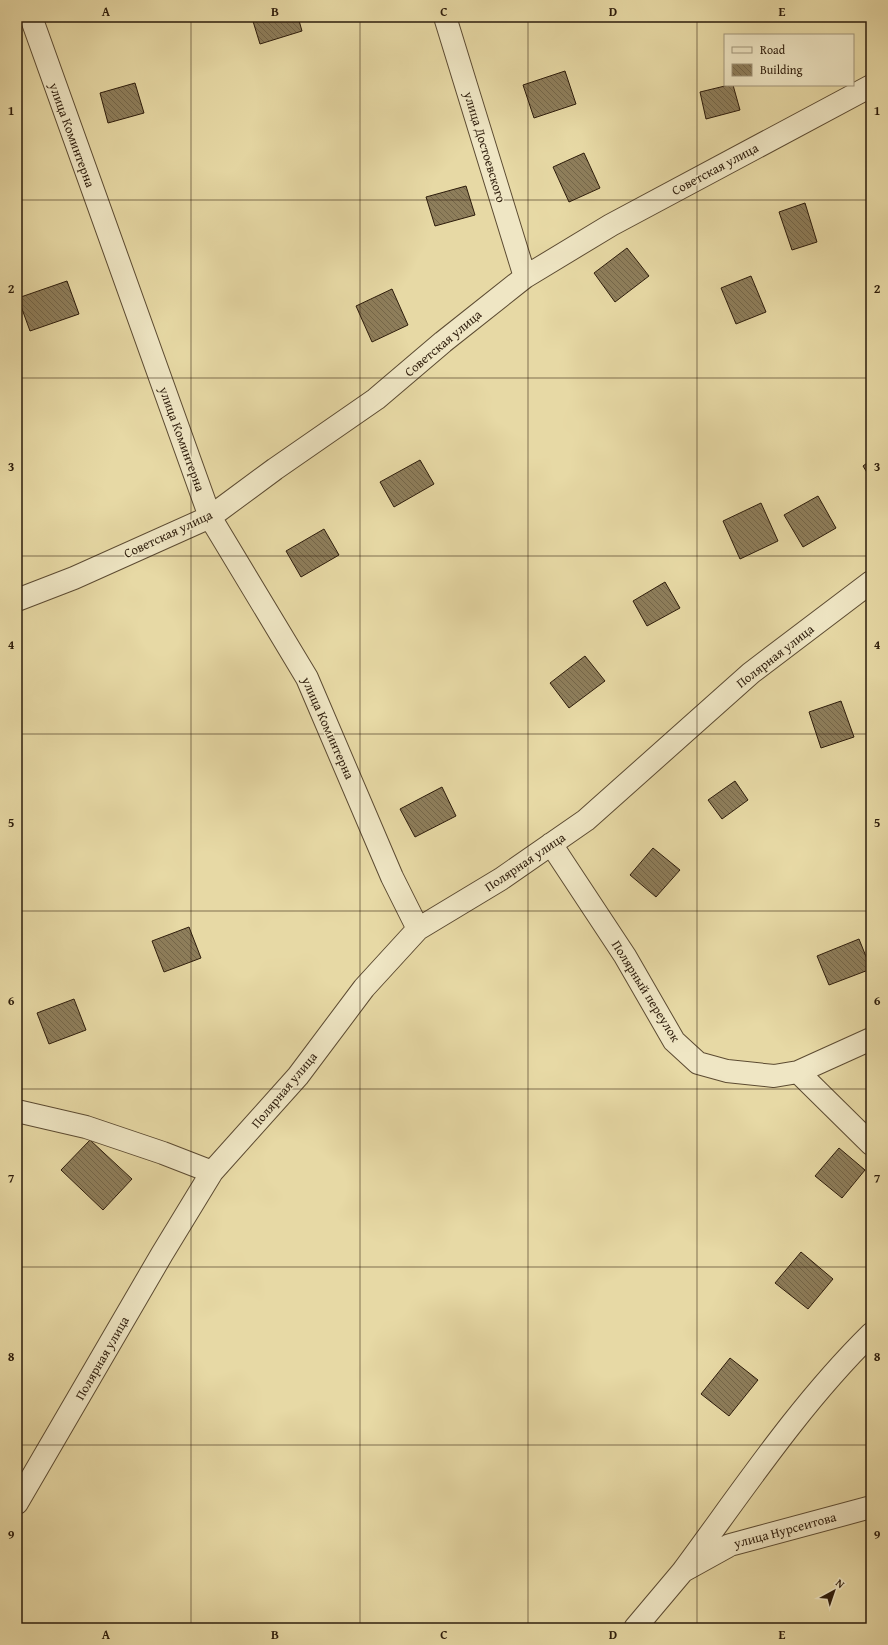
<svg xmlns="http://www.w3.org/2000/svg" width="888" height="1645" viewBox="0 0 888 1645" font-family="'Gentium Book Plus',serif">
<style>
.building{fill:url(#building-back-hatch);stroke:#2d1c0b}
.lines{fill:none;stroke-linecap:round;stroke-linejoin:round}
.minor-casing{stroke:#5c4b32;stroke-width:24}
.minor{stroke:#efe6c4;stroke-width:22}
.grid{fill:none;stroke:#2d1c0b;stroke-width:1;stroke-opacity:0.55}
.labels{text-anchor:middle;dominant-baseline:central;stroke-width:3;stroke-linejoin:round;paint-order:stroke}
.street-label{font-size:13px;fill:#2d1c0b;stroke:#efe6c4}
.neatline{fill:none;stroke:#2d1c0b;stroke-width:1.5}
.grid-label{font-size:13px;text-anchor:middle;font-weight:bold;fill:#2d1c0b}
</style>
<defs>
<pattern id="building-back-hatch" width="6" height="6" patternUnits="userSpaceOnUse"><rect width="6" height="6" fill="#8e7e5b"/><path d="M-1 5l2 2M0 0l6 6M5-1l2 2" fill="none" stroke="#746649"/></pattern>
</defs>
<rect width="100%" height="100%" fill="#e7d9a5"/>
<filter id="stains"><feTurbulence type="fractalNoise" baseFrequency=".005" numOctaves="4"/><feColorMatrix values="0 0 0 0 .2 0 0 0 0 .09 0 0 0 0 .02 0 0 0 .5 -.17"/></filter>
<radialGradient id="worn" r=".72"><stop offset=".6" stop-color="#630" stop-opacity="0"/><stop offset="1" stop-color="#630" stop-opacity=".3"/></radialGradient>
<!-- building -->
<path class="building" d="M256 17H298L302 31 260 44 252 18Z
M565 71 576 104 534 118 523 85Z
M135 83 144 113 108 123 100 93Z
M729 85H733L740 110 706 119 700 92Z
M584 153 600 188 569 202 553 167Z
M466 186 475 215 435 226 426 197Z
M805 203 817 242 792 250 779 212Z
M627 248 649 276 615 302 594 273Z
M751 276 766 312 736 324 721 288Z
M67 281 79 314 30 331 18 298Z
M392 289 408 325 372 342 356 306Z
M420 460 434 484 394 507 380 482Z
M871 460V479L863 466Z
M818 496 836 528 803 547 784 515Z
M761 503 778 541 740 559 723 521Z
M324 529 339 555 301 577 286 551Z
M665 582 680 608 647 626 633 601Z
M585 656 605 681 569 708 550 683Z
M841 701 854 737 821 748 809 712Z
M735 781 748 800 722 819 708 800Z
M442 787 456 816 415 837 400 809Z
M653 848 680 870 656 897 630 875Z
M189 927 201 958 164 972 152 941Z
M859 939 871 969 829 985 817 956Z
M74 999 86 1030 49 1044 37 1013Z
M90 1140 132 1179 103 1210 61 1170Z
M839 1148 865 1170 842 1198 815 1176Z
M801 1252 833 1279 808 1309 775 1283Z
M730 1358 758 1380 729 1416 701 1394Z"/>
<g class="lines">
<!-- minor casing -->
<g class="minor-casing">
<path id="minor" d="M31 17 210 517 307 678 392 877 418 929
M445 17 525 277
M17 600 74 578 210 517 275 469 376 399 443 342 525 277 611 225 871 86
M551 844 625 956 674 1041 698 1063 727 1071 774 1076 798 1072 871 1039
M798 1072 871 1144
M17 1111 86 1127 163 1153 212 1172
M17 1503 162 1254 212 1172 298 1076 364 988 418 929 501 879 586 820 751 673 871 582
M683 1571C743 1490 799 1405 871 1334
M635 1628 683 1571 730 1545 871 1507"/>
</g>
<!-- minor -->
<use href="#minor" class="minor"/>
</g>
<!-- grid -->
<path class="grid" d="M191 17V1628M360 17V1628M528 17V1628M697 17V1628M17 200H871M17 378H871M17 556H871M17 734H871M17 911H871M17 1089H871M17 1267H871M17 1445H871"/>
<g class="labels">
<!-- street labels -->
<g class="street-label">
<text transform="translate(72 135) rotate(70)">улица Коминтерна</text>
<text transform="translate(485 147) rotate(73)">улица Достоевского</text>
<text transform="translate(715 169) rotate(-28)">Советская улица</text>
<text transform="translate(443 343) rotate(-40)">Советская улица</text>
<text transform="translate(182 439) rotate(70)">улица Коминтерна</text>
<text transform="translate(168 534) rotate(-25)">Советская улица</text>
<text transform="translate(775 656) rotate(-38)">Полярная улица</text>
<text transform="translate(328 728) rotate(66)">улица Коминтерна</text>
<text transform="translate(525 862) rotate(-34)">Полярная улица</text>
<text transform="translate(646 991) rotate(58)">Полярный переулок</text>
<text transform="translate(284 1090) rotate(-50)">Полярная улица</text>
<text transform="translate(102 1358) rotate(-60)">Полярная улица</text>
<text transform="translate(785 1530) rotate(-15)">улица Нурсеитова</text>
</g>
</g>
<!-- margin -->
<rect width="888" height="1645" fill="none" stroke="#e7d9a5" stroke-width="44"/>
<!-- legend -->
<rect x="724" y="34" width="130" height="52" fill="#efe6c4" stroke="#a1957a"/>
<rect x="732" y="47" width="20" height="6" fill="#efe6c4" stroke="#a1957a"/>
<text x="760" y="54" font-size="12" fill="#2d1c0b">Road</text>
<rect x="732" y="64" width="20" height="12" fill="url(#building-back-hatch)" stroke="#a1957a"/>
<text x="760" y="74" font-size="12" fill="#2d1c0b">Building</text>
<!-- north arrow -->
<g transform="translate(834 1591) rotate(40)" stroke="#efe6c4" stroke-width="3" paint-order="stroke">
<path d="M0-3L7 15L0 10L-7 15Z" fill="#2d1c0b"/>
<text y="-6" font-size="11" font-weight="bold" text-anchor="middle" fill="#2d1c0b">N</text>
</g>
<rect x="22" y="22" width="844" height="1601" class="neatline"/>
<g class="grid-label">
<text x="106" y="16">A</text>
<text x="275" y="16">B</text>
<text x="444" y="16">C</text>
<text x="613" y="16">D</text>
<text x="782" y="16">E</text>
<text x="11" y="115">1</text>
<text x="877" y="115">1</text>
<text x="11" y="293">2</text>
<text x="877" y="293">2</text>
<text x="11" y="471">3</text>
<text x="877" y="471">3</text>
<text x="11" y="649">4</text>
<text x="877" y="649">4</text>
<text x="11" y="827">5</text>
<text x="877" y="827">5</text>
<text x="11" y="1005">6</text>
<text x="877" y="1005">6</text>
<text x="11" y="1183">7</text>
<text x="877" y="1183">7</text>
<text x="11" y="1361">8</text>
<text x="877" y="1361">8</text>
<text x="11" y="1539">9</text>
<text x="877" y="1539">9</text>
<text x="106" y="1639">A</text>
<text x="275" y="1639">B</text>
<text x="444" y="1639">C</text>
<text x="613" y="1639">D</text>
<text x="782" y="1639">E</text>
</g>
<rect width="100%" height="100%" filter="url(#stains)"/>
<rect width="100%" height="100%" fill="url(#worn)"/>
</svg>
